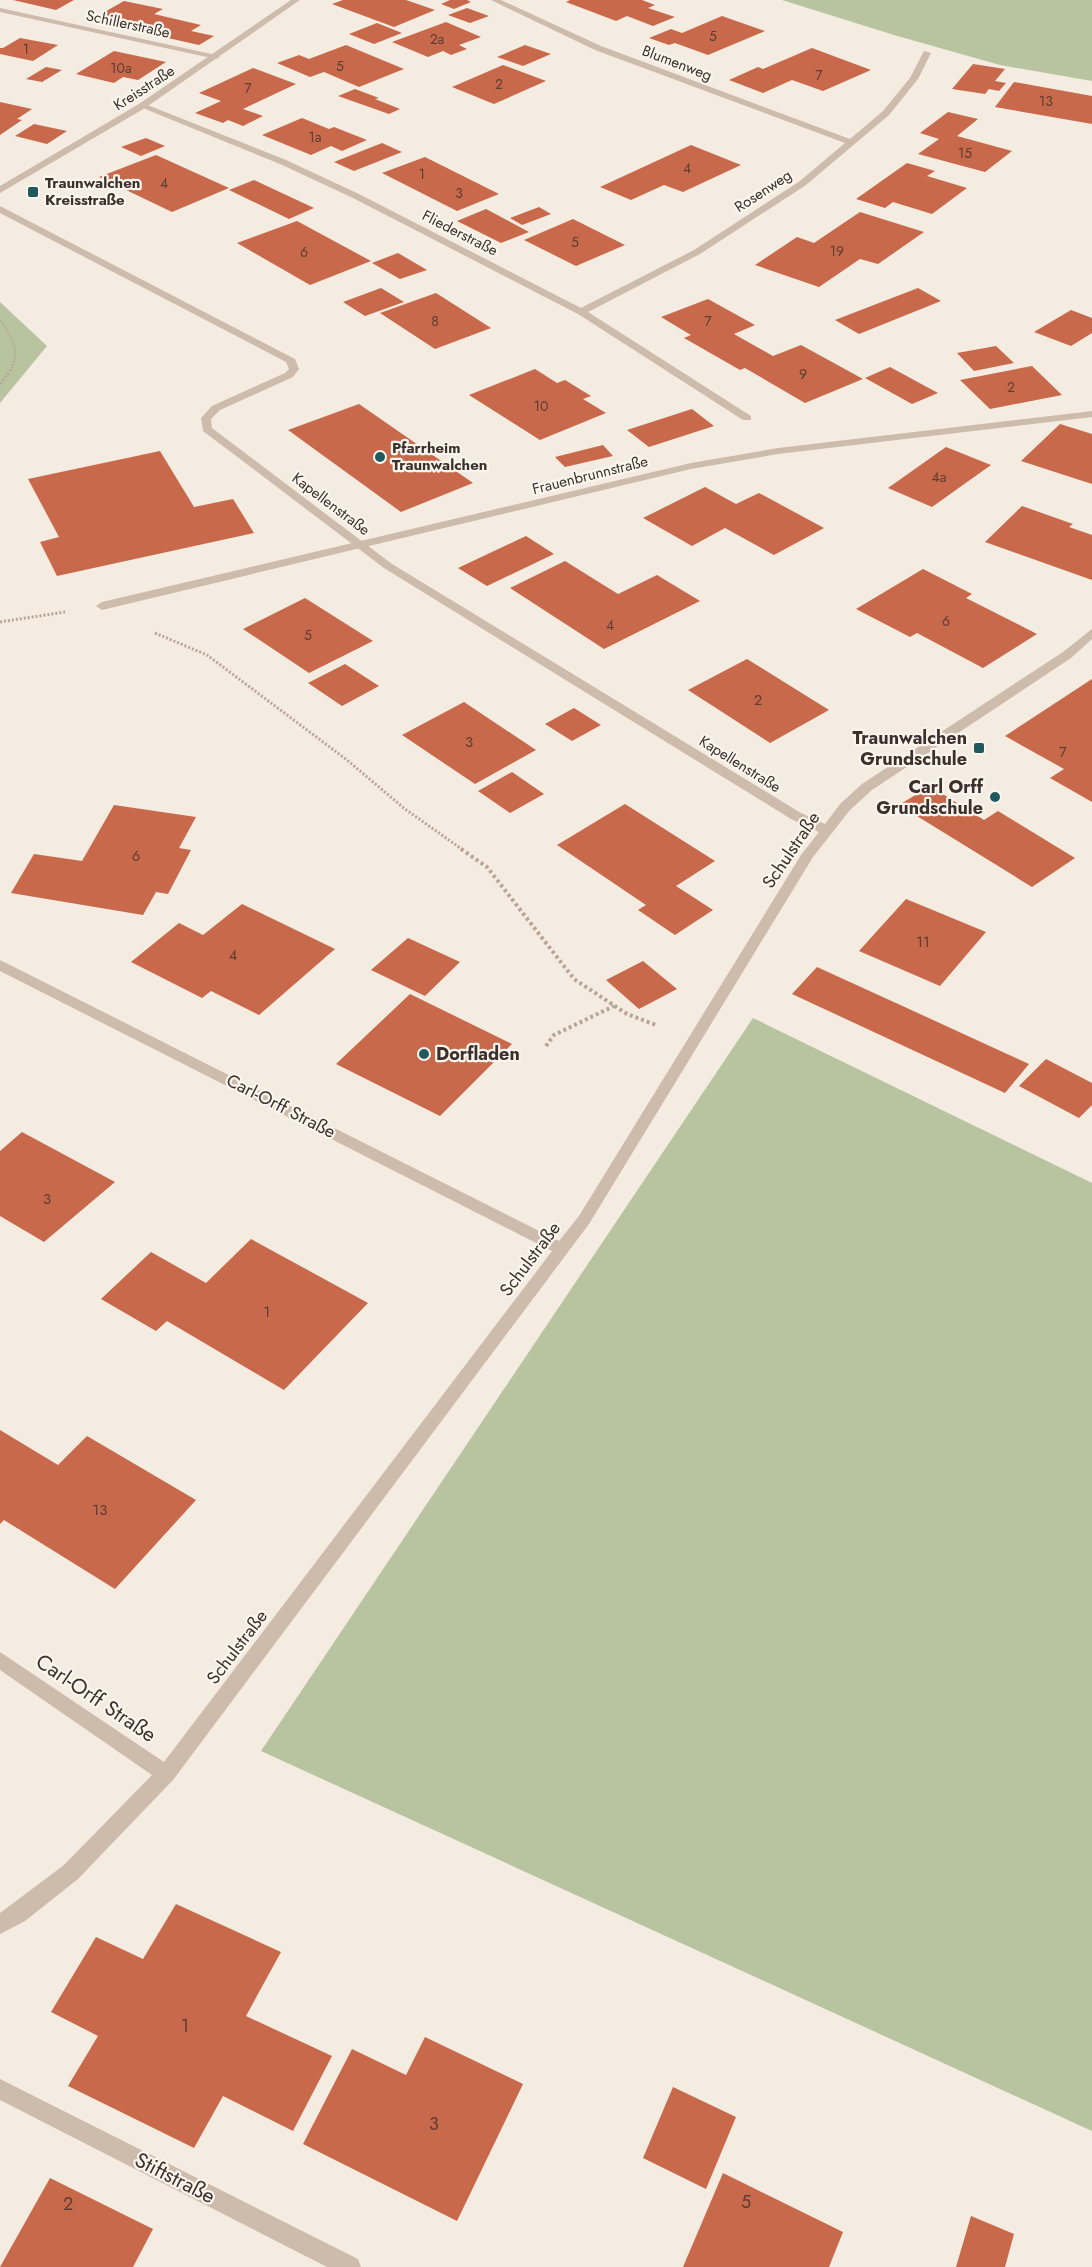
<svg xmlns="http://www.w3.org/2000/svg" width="1092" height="2267" viewBox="0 0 1092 2267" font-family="Jost,sans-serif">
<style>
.green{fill:#b8c4a0}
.building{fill:#c8694b}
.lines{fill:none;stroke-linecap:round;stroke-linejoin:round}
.path-far2{stroke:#b9a596;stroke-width:2;stroke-dasharray:1.5 1.5;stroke-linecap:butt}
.path-far1{stroke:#b9a596;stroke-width:3;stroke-dasharray:2 2;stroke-linecap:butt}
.path{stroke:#b9a596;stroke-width:4;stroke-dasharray:3 3;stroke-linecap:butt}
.service{fill:#cdbbac;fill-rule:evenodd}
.minor{fill:#cdbbac;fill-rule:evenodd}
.tertiary{fill:#cdbbac;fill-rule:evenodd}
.poi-dot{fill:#1f5a5e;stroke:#fbf5ee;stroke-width:2}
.labels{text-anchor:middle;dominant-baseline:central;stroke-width:4.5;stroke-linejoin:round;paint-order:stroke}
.far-number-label{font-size:14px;fill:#5e3e33}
.far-street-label{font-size:15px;fill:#3b302b;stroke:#fbf5ee}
.far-poi-label{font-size:15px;font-weight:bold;fill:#3b302b;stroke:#fbf5ee;text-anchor:start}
.number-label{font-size:15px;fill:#5e3e33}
.poi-label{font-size:18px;font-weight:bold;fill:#3b302b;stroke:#fbf5ee;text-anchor:end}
.street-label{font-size:18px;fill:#3b302b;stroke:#fbf5ee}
.near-number-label{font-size:18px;fill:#5e3e33}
.near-street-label{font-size:21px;fill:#3b302b;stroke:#fbf5ee}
</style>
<rect width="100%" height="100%" fill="#f4ebe1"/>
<!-- green -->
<path class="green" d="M782 0H1092V81L1000 65 894 35Z
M0 302 47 346 0 403Z
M753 1018 1092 1183V2131L261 1751Z"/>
<!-- building -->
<path class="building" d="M13 0H74L56 10Z
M343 0H406L435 10 394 27 332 4Z
M450 0H467L471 2 454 9 441 4Z
M570 0H642L655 5 648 8 675 17 653 26 627 16 616 21 566 2Z
M124 1 163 9 154 14 201 25 191 31 214 36 199 45 128 29 133 26 94 18Z
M467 8 489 16 470 23 448 15Z
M722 16 765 31 708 55 675 43 669 45 649 38 671 29 682 33Z
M446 22 481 37 459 45 467 49 451 55 443 51 428 57 392 42Z
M377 23 402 33 374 44 349 34Z
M20 38 58 45 33 61 0 54V48H3Z
M346 45 404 69 359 87 324 72 310 77 277 63 299 55 309 59Z
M525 45 551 54 523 66 497 57Z
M812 48 871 70 823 91 792 80 763 93 729 80 758 67 763 69Z
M114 51 166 62 138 80 123 77 114 83 76 74Z
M973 64 1005 69 995 81 1006 83 999 91 989 89 985 94 952 89Z
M503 65 546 81 494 104 452 87Z
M46 67 62 70 42 82 26 79Z
M253 68 296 84 243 109 263 116 243 126 228 120 223 123 195 113 221 101 199 93Z
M1014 82 1092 96V124L995 107Z
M355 89 379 98 375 99 400 109 389 114 338 96Z
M0 102 32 109 17 119 22 120 0 135Z
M948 112 978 119 957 136 1012 151 985 172 918 154 939 139 920 133Z
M302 118 329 129 334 127 367 140 342 151 331 146 311 155 262 135Z
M34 124 67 131 47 144 15 136Z
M146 138 165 146 141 156 121 147Z
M382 143 402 152 354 171 334 162Z
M691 145 741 165 683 192 664 185 631 200 600 187Z
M156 155 229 188 172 212 99 177Z
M425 157 499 194 457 211 382 173Z
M907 163 935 171 927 176 967 188 932 214 893 202 885 208 856 199Z
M254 180 314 208 289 219 229 190Z
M539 207 551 214 522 225 510 218Z
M486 209 529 232 501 243 457 221Z
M860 212 924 232 878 264 860 259 819 287 755 265 797 237 814 243Z
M573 219 625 245 576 266 524 240Z
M297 221 371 261 310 285 237 243Z
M398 253 427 270 400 279 372 263Z
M381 288 404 302 365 316 343 302Z
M918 288 941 301 859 334 835 320Z
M436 293 491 328 435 349 380 313Z
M708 299 755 325 734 334 773 356 801 345 863 379 805 403 745 368 740 370 684 338 691 335 661 317Z
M1071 310 1092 318V333L1071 346 1034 332Z
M996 346 1014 363 974 371 957 353Z
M1032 366 1062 395 990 409 960 380Z
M890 367 938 393 912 404 865 378Z
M535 369 557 383 565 380 591 396 583 399 606 413 540 440 469 395Z
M359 404 473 483 401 512 288 430Z
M692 409 714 426 649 447 627 430Z
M1060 424 1092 434V484L1021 461Z
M603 445 613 456 565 467 555 457Z
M946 447 991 465 932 507 888 488Z
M160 451 194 507 233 499 254 533 57 576 40 542 59 537 28 479Z
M705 487 736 504 759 493 824 528 774 555 725 528 692 546 643 518Z
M1022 506 1073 524 1069 527 1092 535V580L985 542Z
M526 536 554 554 487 586 458 568Z
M565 561 618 594 657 575 700 601 604 649 510 588Z
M923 569 972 594 966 598 1037 634 983 668 917 633 910 637 856 609Z
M305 598 373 641 309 673 243 629Z
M747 659 829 710 770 743 688 690Z
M345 664 379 686 342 706 308 683Z
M1092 679V802L1050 778 1064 769 1005 736Z
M464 702 536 750 475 784 402 735Z
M574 708 601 725 572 741 545 724Z
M512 772 544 794 510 813 478 791Z
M930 786 984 820 998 811 1075 858 1032 887 899 805Z
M625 804 715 861 676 886 713 910 675 935 638 910 646 905 557 845Z
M114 805 196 817 179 848 191 850 168 894 156 892 143 915 11 893 34 854 82 861Z
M906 899 986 932 940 986 859 951Z
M242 904 335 949 259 1015 211 991 202 998 131 962 179 923 203 935Z
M408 938 460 962 425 996 371 970Z
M643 961 677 989 639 1009 606 980Z
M817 967 920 1014 1029 1064 1005 1093 792 994Z
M410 994 512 1044 440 1116 336 1064Z
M1046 1059 1092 1083V1105L1079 1118 1019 1086Z
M22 1132 115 1182 44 1242 0 1216V1151Z
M251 1239 368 1303 284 1390 167 1321 156 1331 101 1299 151 1252 206 1283Z
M0 1430 58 1465 87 1436 196 1500 115 1589 4 1520 0 1524Z
M176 1904 281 1952 246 2016 332 2056 293 2131 223 2096 194 2148 68 2086 98 2036 51 2012 96 1937 143 1959Z
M425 2037 523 2084 457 2221 303 2144 352 2049 406 2075Z
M673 2087 736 2117 706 2189 643 2158Z
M723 2173 843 2232 829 2267H683Z
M50 2178 153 2229 133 2267H0Z
M971 2216 1014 2234 1005 2267H956Z"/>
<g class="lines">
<!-- path-far2 -->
<path class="path-far2" d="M0 320C12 336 21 352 10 371"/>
<!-- path-far1 -->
<path class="path-far1" d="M0 384 11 370
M0 622 65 612
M155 633 207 655 347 760 405 809 463 850"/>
<!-- path -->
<path class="path" d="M461 849 487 867 574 979 627 1014 656 1025
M546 1046 554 1035 614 1006"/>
<!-- service -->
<path class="service" d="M1092 411V417L778 454 691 469 102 610 96 606 102 602 691 463 778 448Z"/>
<!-- minor -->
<path class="minor" d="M491 0H501L601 46 850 139 883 111 910 78 924 51 931 53 918 79 889 115 806 185 700 254 588 312 751 416V420H743L578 314 353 198 280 164 138 106 145 104 286 160 359 194 581 308 694 250 800 181 845 143 595 50Z
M0 8 216 55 220 57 216 59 0 12Z
M0 206 295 359 299 369 293 377 220 410 211 419 212 428 392 564 801 813 825 824 840 804 862 784 1063 652 1092 629V639L1071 658 872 790 850 810 813 857 589 1224 173 1780 78 1879 25 1921 0 1934V1913L64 1865 152 1775 0 1670V1652L164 1762 552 1251 0 971V960L559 1241 579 1216 801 855 819 832 791 819 384 568 203 431 201 418 212 406 285 373 289 369 286 362 0 213Z
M0 2079 358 2259 361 2267H327L0 2100Z"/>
<!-- tertiary -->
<path class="tertiary" d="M291 0H300L145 108 0 193V186L139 104Z"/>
</g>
<!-- markers -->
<g class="poi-dot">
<rect x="27" y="186" width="12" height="12" rx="3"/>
<circle cx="380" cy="457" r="6"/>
<rect x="973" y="742" width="12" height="12" rx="3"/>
<circle cx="995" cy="797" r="6"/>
<circle cx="424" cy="1054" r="6"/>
</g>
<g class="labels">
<!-- far-number labels -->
<g class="far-number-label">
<text x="713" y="36">5</text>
<text x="437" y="39">2a</text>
<text x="26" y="49">1</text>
<text x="340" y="66">5</text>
<text x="121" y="68">10a</text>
<text x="819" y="75">7</text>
<text x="499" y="84">2</text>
<text x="248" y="88">7</text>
<text x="1046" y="101">13</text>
<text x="315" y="137">1a</text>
<text x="965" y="153">15</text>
<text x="687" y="168">4</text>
<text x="422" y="174">1</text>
<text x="164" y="183">4</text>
<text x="459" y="193">3</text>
<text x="575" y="242">5</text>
<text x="837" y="251">19</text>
<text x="304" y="252">6</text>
<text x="435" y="321">8</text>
<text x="708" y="321">7</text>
<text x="803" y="374">9</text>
<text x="1011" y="387">2</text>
<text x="541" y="406">10</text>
<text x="939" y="477">4a</text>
<text x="946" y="621">6</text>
<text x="610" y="625">4</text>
<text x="308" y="635">5</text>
</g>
<!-- far-street labels -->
<g class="far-street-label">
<text transform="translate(128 24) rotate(12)">Schillerstraße</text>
<text transform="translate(677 63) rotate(21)">Blumenweg</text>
<text transform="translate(144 88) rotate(-33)">Kreisstraße</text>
<text transform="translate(763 191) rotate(-33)">Rosenweg</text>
<text transform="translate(460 233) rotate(27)">Fliederstraße</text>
<text transform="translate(590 475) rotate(-14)">Frauenbrunnstraße</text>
<text transform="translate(331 504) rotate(37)">Kapellenstraße</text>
<text transform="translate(740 764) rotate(32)">Kapellenstraße</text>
</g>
<!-- far-poi labels -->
<g class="far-poi-label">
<text x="45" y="183">Traunwalchen<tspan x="45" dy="17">Kreisstraße</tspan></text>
<text x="392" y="448">Pfarrheim<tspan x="392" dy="17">Traunwalchen</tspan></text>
</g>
<!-- number labels -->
<g class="number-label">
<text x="758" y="700">2</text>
<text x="469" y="742">3</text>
<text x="1063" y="752">7</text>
<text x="136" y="856">6</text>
<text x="923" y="942">11</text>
<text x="233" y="955">4</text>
<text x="47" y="1199">3</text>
<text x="267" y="1312">1</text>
<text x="100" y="1510">13</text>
</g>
<!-- poi labels -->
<g class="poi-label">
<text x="967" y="738">Traunwalchen<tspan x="967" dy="21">Grundschule</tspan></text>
<text x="983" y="787">Carl Orff<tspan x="983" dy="21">Grundschule</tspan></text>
<text x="436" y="1054" text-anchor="start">Dorfladen</text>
</g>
<!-- street labels -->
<g class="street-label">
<text transform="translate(791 850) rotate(-56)">Schulstraße</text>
<text transform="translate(281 1106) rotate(27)">Carl-Orff Straße</text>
<text transform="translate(530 1259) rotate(-53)">Schulstraße</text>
<text transform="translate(237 1647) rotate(-53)">Schulstraße</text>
</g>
<!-- near-number labels -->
<g class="near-number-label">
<text x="185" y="2026">1</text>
<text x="434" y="2124">3</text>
<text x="746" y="2202">5</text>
<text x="68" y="2204">2</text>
</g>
<!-- near-street labels -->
<g class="near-street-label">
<text transform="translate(96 1698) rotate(34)">Carl-Orff Straße</text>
<text transform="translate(175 2178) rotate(27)">Stiftstraße</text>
</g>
</g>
</svg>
